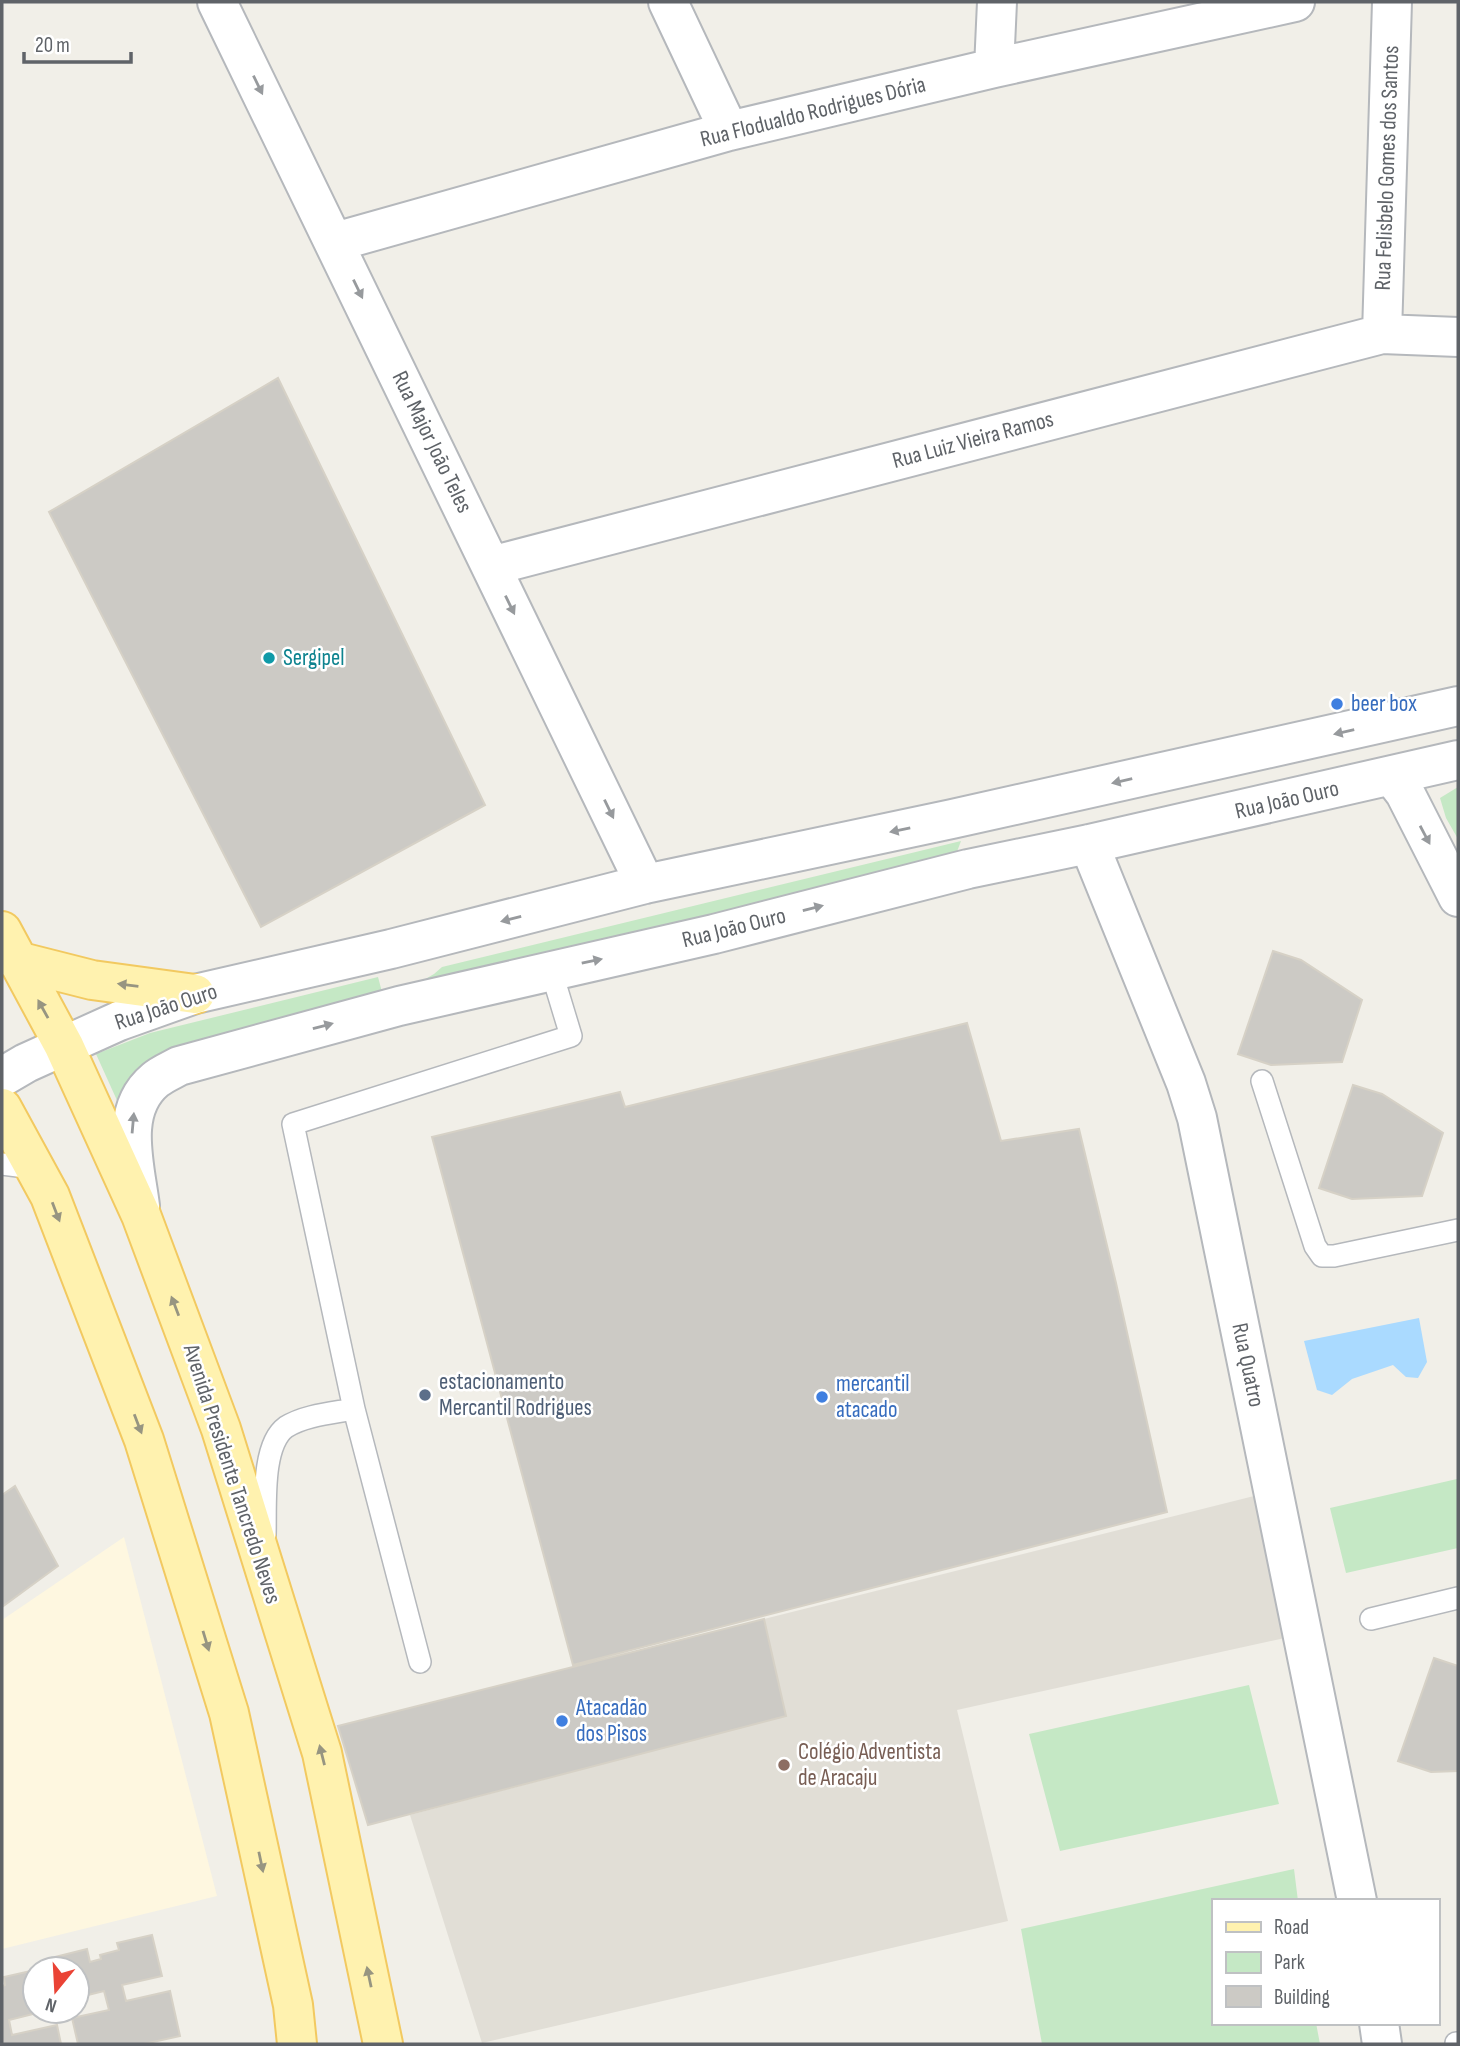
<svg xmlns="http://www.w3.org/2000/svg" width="1460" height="2046" viewBox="0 0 1460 2046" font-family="'Sofia Sans Condensed',sans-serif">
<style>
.commercial{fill:#fef7e0}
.education{fill:#e1ded6}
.green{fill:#c5e8c5}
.water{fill:#aadaff}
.building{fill:#cccac5;stroke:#d6d1c6;stroke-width:2}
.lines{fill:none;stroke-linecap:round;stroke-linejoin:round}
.service-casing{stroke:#b5b8bc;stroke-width:24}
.minor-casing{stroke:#b5b8bc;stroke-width:42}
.primary-casing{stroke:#f2c960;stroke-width:42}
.service{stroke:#fff;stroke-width:21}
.minor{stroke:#fff;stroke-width:38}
.primary{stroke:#fff2af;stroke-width:38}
.oneway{fill:#979a9d}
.oneway2{fill:#979581}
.culture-dot{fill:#0f9aa8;stroke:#fff;stroke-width:2.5}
.shop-dot{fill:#3f7fe0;stroke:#fff;stroke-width:2.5}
.service-dot{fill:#5c6f8a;stroke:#fff;stroke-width:2.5}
.education-dot{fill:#8d6e63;stroke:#fff;stroke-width:2.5}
.labels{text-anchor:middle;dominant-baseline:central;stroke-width:5;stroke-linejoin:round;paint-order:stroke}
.street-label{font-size:23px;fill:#5f6368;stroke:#fff}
.culture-label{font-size:23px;fill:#0d838f;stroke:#fff;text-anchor:start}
.shop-label{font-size:23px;fill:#366cbe;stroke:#fff;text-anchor:start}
.service-label{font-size:23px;fill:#4e5e75;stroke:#fff;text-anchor:start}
.education-label{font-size:23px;fill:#785e54;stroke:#fff;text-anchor:start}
</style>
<rect width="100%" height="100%" fill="#f1efe8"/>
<!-- commercial -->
<path class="commercial" d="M124 1537 217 1896 2 1949V1620Z"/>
<!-- education -->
<path class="education" d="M1262 1494 1285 1638 957 1710 1008 1921 482 2043 410 1815 785 1716 764 1619Z"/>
<!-- green -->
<path class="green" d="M1458 787V839L1446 818 1440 798Z
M961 841 952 865 410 988 434 974 442 967Z
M378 977 386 1007 120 1107 96 1054 150 1033Z
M1457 1479 1458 1548 1346 1573 1330 1508Z
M1249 1685 1279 1804 1060 1851 1029 1734Z
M1294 1869 1298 1901H1213V2023H1316L1320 2044H1042L1021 1929Z"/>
<!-- water -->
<path class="water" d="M1419 1318 1427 1362 1418 1378 1406 1377 1393 1365 1352 1379 1332 1395 1317 1390 1304 1341Z"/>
<!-- building -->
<path class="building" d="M278 378 485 805 261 927 49 512Z
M1273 951 1301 960 1362 1000 1342 1062 1271 1065 1238 1054Z
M967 1023 1001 1141 1079 1129 1116 1283 1167 1512 573 1665 432 1137 620 1092 625 1107Z
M1353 1085 1382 1094 1443 1133 1422 1196 1352 1199 1319 1188Z
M15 1486 58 1566 2 1607V1495Z
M764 1619 786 1716 368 1825 338 1726Z
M1434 1658 1458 1666V1771L1431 1772 1398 1761Z
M152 1935 162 1976 122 1985 126 2001 170 1991 180 2036 144 2044H78L72 2018 109 2010 104 1991 80 1997 77 1969H58L55 1957 87 1949 90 1962 101 1959 100 1955 119 1950 117 1943Z
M35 1970V2011H45L9 2020 12 2035 57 2025 61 2044H2V1986L5 1985 4 1977Z"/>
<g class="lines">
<!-- service casing -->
<g class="service-casing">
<path id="service" d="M1262 1081 1315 1246 1322 1256H1334L1458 1230
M2 1164 34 1168
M265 1535C266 1506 261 1445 286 1427 305 1415 333 1413 354 1409
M1371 1619 1458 1598
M420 1662 354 1409 293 1124 571 1036 551 970
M1456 2043H1458"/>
</g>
<!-- minor casing -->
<g class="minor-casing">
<path id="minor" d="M217 2 645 884
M668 2 729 131
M994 68 997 2
M335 242 729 131 994 68 1295 2
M1382 334 1392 2
M491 566 1382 334 1458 337
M1392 776 1405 793 1458 897
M1089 844 1186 1083 1197 1118 1357 1901
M2 1077 26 1063 119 1021 195 994 391 949 645 884 952 819 1458 706
M140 1206C135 1165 118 1111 155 1080 162 1074 172 1070 179 1066L399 1006 714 934 968 869 1089 844 1458 760
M1379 2023 1382 2044"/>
</g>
<!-- primary casing -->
<g class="primary-casing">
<path id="primary" d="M2 931 64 1046 141 1215 221 1429 322 1753 383 2044
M17 961 92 980 195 994
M2 1108 50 1196 144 1440 229 1713 293 2005 297 2044"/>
</g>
<!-- service -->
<use href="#service" class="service"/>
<!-- minor -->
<use href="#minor" class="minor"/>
<!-- primary -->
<use href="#primary" class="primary"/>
</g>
<!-- one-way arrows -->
<defs><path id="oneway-solid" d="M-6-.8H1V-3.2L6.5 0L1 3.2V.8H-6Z" transform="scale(1.75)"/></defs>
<g class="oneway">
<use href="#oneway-solid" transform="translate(258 85) rotate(64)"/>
<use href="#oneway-solid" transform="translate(358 289) rotate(64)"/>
<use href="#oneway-solid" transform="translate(510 605) rotate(64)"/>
<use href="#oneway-solid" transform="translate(1344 732) rotate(167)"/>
<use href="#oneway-solid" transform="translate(1122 781) rotate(167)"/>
<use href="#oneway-solid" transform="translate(609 809) rotate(64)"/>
<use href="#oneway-solid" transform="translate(900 830) rotate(168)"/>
<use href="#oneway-solid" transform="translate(1425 835) rotate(62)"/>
<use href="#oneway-solid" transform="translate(813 908) rotate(-14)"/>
<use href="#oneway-solid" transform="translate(511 919) rotate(166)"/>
<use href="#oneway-solid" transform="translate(592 961) rotate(-12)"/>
<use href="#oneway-solid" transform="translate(323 1026) rotate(-15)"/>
<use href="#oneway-solid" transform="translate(133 1123) rotate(-85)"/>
</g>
<g class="oneway2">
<use href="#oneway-solid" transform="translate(128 985) rotate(-173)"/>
<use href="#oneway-solid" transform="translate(43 1009) rotate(-119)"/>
<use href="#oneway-solid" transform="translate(56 1212) rotate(69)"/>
<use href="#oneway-solid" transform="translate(175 1306) rotate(-111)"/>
<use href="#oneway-solid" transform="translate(138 1424) rotate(69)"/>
<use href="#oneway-solid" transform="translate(206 1641) rotate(73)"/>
<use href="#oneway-solid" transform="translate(322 1755) rotate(-104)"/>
<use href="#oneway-solid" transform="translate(261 1862) rotate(78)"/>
<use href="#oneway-solid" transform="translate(369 1977) rotate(-102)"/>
</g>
<!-- markers -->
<circle class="culture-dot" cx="269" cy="658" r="7"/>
<g class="shop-dot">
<circle cx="1337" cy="704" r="7"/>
<circle cx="822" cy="1397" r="7"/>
<circle cx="562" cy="1721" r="7"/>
</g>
<circle class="service-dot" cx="425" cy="1395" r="7"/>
<circle class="education-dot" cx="784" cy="1765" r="7"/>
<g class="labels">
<!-- street labels -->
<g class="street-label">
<text transform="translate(813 112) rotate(-14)">Rua Flodualdo Rodrigues Dória</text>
<text transform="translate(1387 168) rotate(-88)">Rua Felisbelo Gomes dos Santos</text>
<text transform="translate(973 440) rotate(-15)">Rua Luiz Vieira Ramos</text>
<text transform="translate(432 442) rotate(64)">Rua Major João Teles</text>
<text transform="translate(1287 800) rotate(-13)">Rua João Ouro</text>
<text transform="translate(734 928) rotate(-14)">Rua João Ouro</text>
<text transform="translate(166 1007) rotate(-18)">Rua João Ouro</text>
<text transform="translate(1248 1365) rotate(78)">Rua Quatro</text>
<text transform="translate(232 1474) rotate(72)">Avenida Presidente Tancredo Neves</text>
</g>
<!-- culture labels -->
<g class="culture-label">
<text x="283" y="658">Sergipel</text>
</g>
<!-- shop labels -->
<g class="shop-label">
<text x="1351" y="704">beer box</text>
<text x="836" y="1384">mercantil<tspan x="836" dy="26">atacado</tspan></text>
<text x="576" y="1708">Atacadão<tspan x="576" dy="26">dos Pisos</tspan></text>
</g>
<!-- service labels -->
<g class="service-label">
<text x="439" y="1382">estacionamento<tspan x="439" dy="26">Mercantil Rodrigues</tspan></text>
</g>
<!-- education labels -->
<g class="education-label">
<text x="798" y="1752">Colégio Adventista<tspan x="798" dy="26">de Aracaju</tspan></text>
</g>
</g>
<!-- border -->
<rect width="1460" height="2046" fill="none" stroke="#5f6368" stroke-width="7"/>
<!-- legend -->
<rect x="1212" y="1899" width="228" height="126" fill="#ffffff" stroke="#bfc1c3" stroke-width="2"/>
<rect x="1226" y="1922" width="35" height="10" fill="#fff2af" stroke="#bfc1c3" stroke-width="2"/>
<text x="1274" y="1934" font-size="21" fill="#5f6368">Road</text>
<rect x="1226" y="1952" width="35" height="21" fill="#c5e8c5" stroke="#bfc1c3" stroke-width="2"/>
<text x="1274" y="1969" font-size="21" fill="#5f6368">Park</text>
<rect x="1226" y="1986" width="35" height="21" fill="#cccac5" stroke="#bfc1c3" stroke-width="2"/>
<text x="1274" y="2004" font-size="21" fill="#5f6368">Building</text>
<!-- north arrow -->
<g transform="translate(56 1990) rotate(198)"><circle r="33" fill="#ffffff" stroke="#bfc1c3" stroke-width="2"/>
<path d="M0-5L12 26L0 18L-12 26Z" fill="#ea4335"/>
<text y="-10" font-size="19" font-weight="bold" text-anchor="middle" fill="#5f6368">N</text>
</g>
<!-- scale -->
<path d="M24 52v10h107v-10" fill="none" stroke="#5f6368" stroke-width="3.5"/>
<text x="35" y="52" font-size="21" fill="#5f6368" stroke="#ffffff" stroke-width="5" paint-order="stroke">20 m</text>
</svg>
